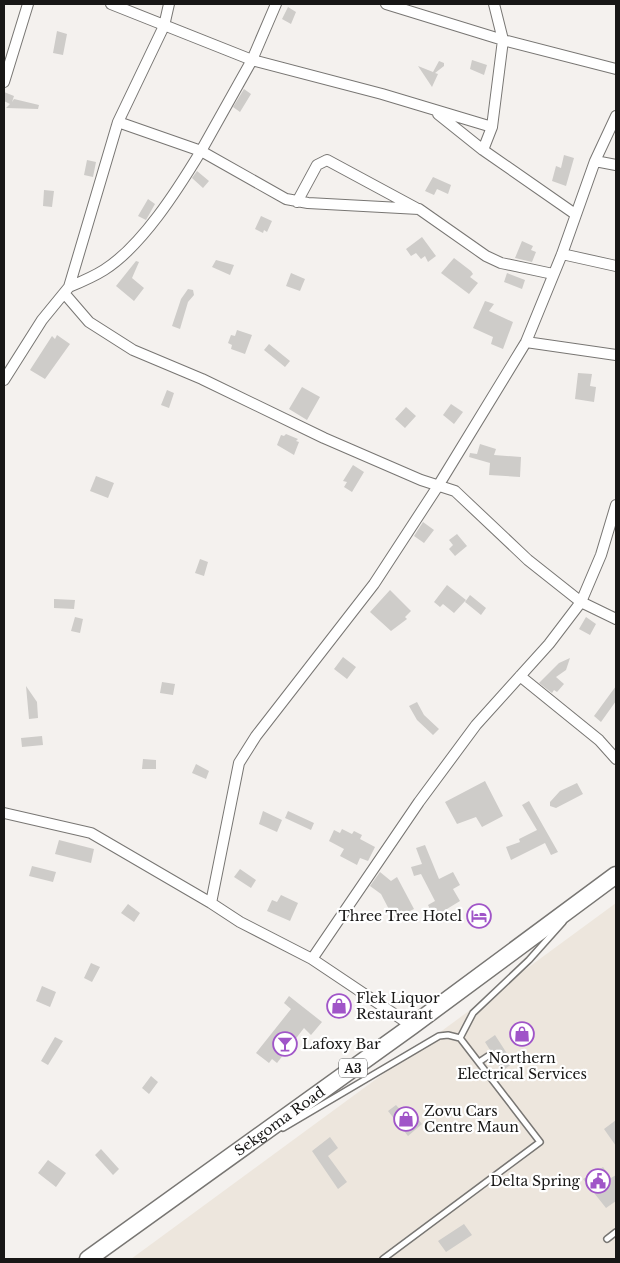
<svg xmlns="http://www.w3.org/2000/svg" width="620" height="1263" viewBox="0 0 620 1263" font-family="'Libre Baskerville',serif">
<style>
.built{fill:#ede6dd}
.building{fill:#ceccc9}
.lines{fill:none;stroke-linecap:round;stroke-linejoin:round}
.service-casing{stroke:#787673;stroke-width:8}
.minor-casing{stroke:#787673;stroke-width:12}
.trunk-casing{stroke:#787673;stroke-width:19}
.service{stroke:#fff;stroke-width:5}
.minor{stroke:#fff;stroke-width:10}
.trunk{stroke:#fff;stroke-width:16}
.labels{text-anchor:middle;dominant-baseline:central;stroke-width:4.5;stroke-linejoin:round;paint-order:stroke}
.shield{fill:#fff;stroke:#5d5d5c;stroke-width:1}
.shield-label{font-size:12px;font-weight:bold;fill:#181716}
.poi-label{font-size:14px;fill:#181716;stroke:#fff;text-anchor:start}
.street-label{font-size:14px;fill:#181716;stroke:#fff}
</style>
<rect width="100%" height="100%" fill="#f4f1ee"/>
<!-- built -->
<path class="built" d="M616 903V1259H131Z"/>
<!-- building -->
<path class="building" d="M288 7 296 12 291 24 282 19Z
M57 31 67 34 63 55 53 53Z
M472 60 487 65 484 75 470 69Z
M439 61 444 63V66L435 73 438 74 432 87 418 66 433 72Z
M244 89 251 94 240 112 233 107Z
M4 92 14 96 12 102 14 99 39 105 38 109 6 108 10 104 4 101Z
M564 155 574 158 566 186 552 181 556 166 561 168Z
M87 160 96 162 93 177 84 175Z
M197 171 209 181 203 188 192 178Z
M433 177 451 185 448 194 437 189 434 195 425 191Z
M44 190 54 191 52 207 43 206Z
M148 199 155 204 146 220 138 216Z
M261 216 272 221 267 232 264 230 263 233 255 229Z
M422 237 436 256 428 262 425 256 421 259 416 253 411 256 406 249Z
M522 241 533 246 531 250 536 252 532 262 515 258Z
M454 258 471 271 473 274 470 277 478 283 469 294 441 273Z
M216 260 234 265 230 275 212 267Z
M136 261 139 262 132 278 144 288 134 301 116 286Z
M291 273 305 279 300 291 286 286Z
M507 273 525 280 522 289 504 282Z
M188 289 193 290 194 295 188 302 180 329 172 326 181 299Z
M485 301 494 304 489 311 513 322 503 349 491 344 493 337 473 328Z
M237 330 252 335 245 354 231 349 232 345 228 343 231 335 235 336Z
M57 335 70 344 45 379 30 370 52 336 55 339Z
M269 344 290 361 285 367 264 350Z
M578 373 592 374 590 386 596 387 594 402 575 399Z
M302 387 320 397 307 420 289 409Z
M167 390 174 393 169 408 161 405Z
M451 404 463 412 454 424 443 415Z
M406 407 416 416 405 428 395 419Z
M286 434 298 439 296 441 299 442 294 455 277 445 281 435 284 436Z
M480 444 496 449 494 455 521 457 520 477 489 475 490 463 469 457 470 453 477 454Z
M353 465 364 472 352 492 344 487 347 482 343 481Z
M96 476 114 483 108 498 90 491Z
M423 522 434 530 424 543 414 536Z
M457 534 467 546 455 556 449 549 453 545 449 540Z
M200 559 208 562 204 576 195 573Z
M447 585 466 600 454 613 443 604 440 607 434 602Z
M390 590 411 611 405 617 407 619 391 631 370 612Z
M470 595 486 608 481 615 465 602Z
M54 599 75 600 74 609 54 608Z
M75 617 83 619 80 633 71 631Z
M586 617 596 624 590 635 579 629Z
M343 657 356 667 347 679 334 669Z
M570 658 566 670 556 677 564 684 557 692 554 690 552 693 539 683 559 663Z
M162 682 175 684 173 695 160 693Z
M26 686 37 702 38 718 29 719Z
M616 686V701L601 722 594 716Z
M417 702 424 715 439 729 433 735 417 720 409 706Z
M42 736 43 745 22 747 21 738Z
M143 759 156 760V769H142Z
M196 764 209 771 206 779 192 773Z
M485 781 503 816 482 827 476 817 457 824 445 802Z
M577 783 583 794 556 808 550 806V802L560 791Z
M529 801 558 852 551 855 545 843 511 860 506 847 520 842 519 839 537 830 522 805Z
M263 811 282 820 277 832 259 824Z
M288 811 314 823 311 830 285 818Z
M342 829 352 834 354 831 362 835 360 839 375 847 368 861 360 858 357 865 340 856 344 849 329 841 334 830 340 833Z
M59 840 94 849 91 863 55 854Z
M425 845 439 879 453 872 460 885 453 889 460 901 442 912 445 918 437 923 428 905 435 901 421 874 414 876 411 867 422 864 416 848Z
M32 866 56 872 53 882 29 876Z
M240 869 256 880 251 888 234 877Z
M380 872 391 881 397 877 414 909 394 919 381 894 370 886Z
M281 895 298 903 290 921 267 911 272 900 277 902Z
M128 904 140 913 134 922 121 913Z
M91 963 100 967 92 982 84 978Z
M42 986 56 992 50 1007 36 1001Z
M337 995 349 1004 340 1014 331 1003Z
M289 996 322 1022 311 1035 304 1028 277 1063 272 1059 269 1063 256 1053 291 1009 284 1003Z
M495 1035 513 1063 502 1071 494 1058 495 1052 490 1050 485 1042Z
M55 1037 63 1041 48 1065 41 1061Z
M151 1076 158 1082 149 1094 142 1088Z
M396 1105 404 1114 410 1109 422 1124 408 1136 388 1111Z
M616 1120V1146L604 1129Z
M330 1137 338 1148 328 1156 347 1182 338 1189 312 1151Z
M101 1149 119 1169 113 1175 95 1155Z
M48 1160 66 1173 56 1187 38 1173Z
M603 1167 611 1178 616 1175V1201L606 1208 583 1179Z
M464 1224 472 1235 446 1252 438 1241Z"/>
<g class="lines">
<!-- service casing -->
<g class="service-casing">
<path id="service" d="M460 1038 473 1013 529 960 563 922
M479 1062 491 1054
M283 1128 439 1036 448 1035 460 1038 540 1142 383 1259
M607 1239 616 1232"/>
</g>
<!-- minor casing -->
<g class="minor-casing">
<path id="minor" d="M111 4 252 60 382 94 492 127 483 150
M386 4 503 40 492 127
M494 4 503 40 616 69
M4 82 28 4
M438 114 483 150 575 214
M118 122 201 151 252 60 276 4
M595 161 616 165
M297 202 317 165 327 160 416 208
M562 254 616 266
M69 287C81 282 93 277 104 270 142 246 178 189 201 151L286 199 308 203 419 209 486 256 501 263 553 274
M64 293 89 322 133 350 202 379 324 438 421 480 455 491 528 560 581 602 601 555 616 505
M526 342 616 355
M4 380 42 320 69 287 118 122 164 26 169 4
M520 676 599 740 616 759
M4 813 91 833 211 903
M312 959 419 802 476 725 549 644 581 602 616 619
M412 1026 312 959 240 922 211 903 239 763 256 736 374 584 438 486 526 342 562 254 595 161 616 116"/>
</g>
<!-- trunk casing -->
<g class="trunk-casing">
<g id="trunk">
<path id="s1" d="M88 1259 412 1026 616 875"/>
</g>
</g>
<!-- service -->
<use href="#service" class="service"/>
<!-- minor -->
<use href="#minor" class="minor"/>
<!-- trunk -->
<use href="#trunk" class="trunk"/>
</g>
<!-- icons -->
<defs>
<g id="hotel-ring" transform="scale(1.25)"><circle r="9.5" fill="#fff" stroke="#a055c8" stroke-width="1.5"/><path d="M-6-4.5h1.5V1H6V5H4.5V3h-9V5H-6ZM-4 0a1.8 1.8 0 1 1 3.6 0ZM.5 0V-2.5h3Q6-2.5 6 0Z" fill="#a055c8"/></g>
<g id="shop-ring" transform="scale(1.25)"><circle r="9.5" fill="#fff" stroke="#a055c8" stroke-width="1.5"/><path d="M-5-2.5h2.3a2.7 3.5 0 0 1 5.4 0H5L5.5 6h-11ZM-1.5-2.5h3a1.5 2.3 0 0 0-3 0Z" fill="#a055c8"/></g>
<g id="bar-ring" transform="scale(1.25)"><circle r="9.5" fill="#fff" stroke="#a055c8" stroke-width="1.5"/><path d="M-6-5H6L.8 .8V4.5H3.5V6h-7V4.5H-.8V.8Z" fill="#a055c8"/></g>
<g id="civic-ring" transform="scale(1.25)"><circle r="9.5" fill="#fff" stroke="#a055c8" stroke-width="1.5"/><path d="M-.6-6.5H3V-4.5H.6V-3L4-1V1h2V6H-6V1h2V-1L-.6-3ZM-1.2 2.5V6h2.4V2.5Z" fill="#a055c8"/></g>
</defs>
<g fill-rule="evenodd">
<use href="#hotel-ring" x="479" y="916"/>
<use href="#shop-ring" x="339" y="1006"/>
<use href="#shop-ring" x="522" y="1034"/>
<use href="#bar-ring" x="285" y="1044"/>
<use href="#shop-ring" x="406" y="1119"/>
<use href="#civic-ring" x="598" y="1181"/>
</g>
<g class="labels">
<!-- shield labels -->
<rect class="shield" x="339" y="1058.5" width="28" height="19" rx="4"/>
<g class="shield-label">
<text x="353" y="1068">A3</text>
</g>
<!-- poi labels -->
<g class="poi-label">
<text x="462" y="916" text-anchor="end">Three Tree Hotel</text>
<text x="356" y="998">Flek Liquor<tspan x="356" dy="16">Restaurant</tspan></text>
<text x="302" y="1044">Lafoxy Bar</text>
<text x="522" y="1058" text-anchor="middle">Northern<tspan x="522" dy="16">Electrical Services</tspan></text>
<text x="424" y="1111">Zovu Cars<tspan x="424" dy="16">Centre Maun</tspan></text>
<text x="580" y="1181" text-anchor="end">Delta Spring</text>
</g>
<!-- street labels -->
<g class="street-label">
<text stroke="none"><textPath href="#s1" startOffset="236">Sekgoma Road</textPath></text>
</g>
</g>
<!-- border -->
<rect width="620" height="1263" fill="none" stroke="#181716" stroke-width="10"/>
</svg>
